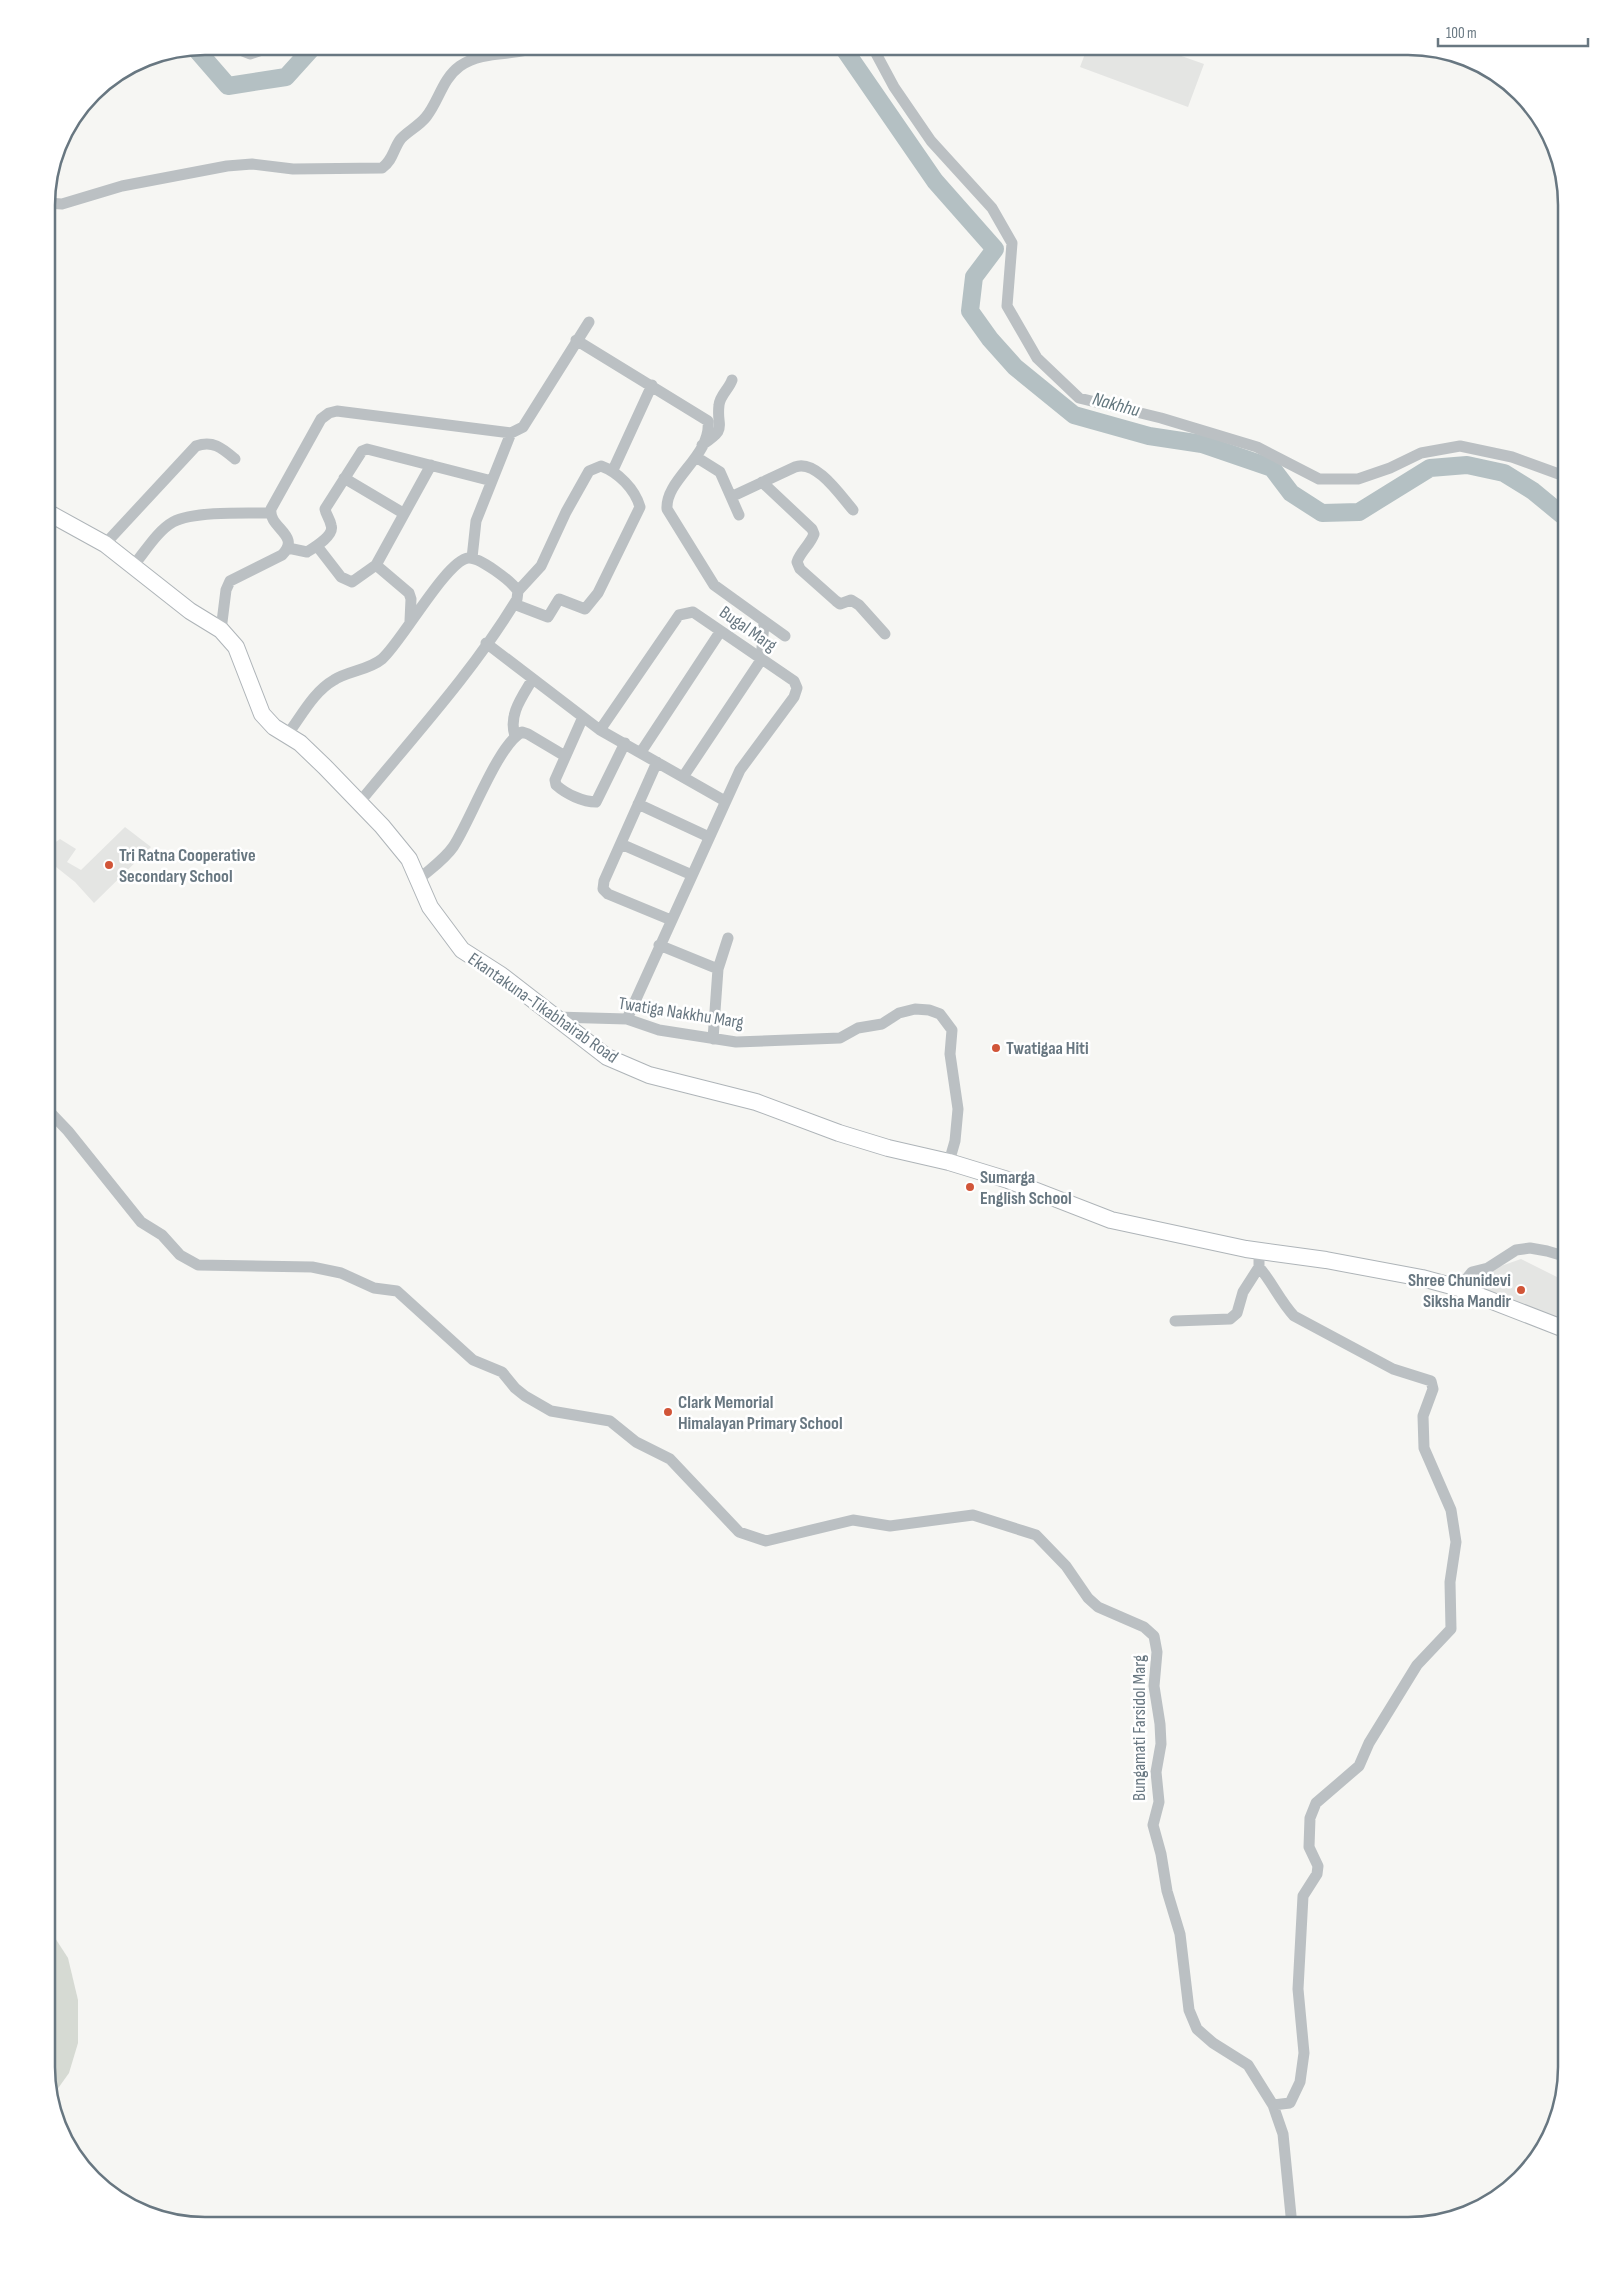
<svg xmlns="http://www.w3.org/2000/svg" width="1613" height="2272" viewBox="0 0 1613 2272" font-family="'Sofia Sans Condensed',sans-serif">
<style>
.built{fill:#e4e5e3}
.green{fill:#d6dad3}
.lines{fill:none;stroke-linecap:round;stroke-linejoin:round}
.river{stroke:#b4c0c3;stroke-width:18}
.secondary-casing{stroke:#aeb4b8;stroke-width:18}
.street{stroke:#bbc0c3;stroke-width:11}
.secondary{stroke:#fff;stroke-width:16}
.poi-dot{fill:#d15538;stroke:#fff;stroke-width:2}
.labels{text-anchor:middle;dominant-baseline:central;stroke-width:5;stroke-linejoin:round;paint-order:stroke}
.street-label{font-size:18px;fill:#687781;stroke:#fff}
.poi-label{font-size:18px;font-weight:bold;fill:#687781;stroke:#fff;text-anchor:start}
.water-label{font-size:19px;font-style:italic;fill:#63777e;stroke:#fff}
.rim{fill:none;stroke:#687781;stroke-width:2.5}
</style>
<rect width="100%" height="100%" fill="#f6f6f3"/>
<!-- built -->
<path class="built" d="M1088 46 1156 47 1204 64 1188 107 1080 67Z
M125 827 151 847 94 903 75 882 46 859V849L60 839 76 849 67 862 81 870Z
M1521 1259 1567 1282V1313L1556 1321 1466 1283 1478 1274Z"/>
<!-- green -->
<path class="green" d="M46 1924 68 1958 78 2000V2043L69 2073 54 2094 46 2067Z"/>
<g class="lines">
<!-- river -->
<path class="river" d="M842 46 935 181 995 249 974 277 970 311 990 339 1015 367 1074 415 1149 436 1202 444 1272 468 1291 493 1322 513 1359 512 1430 468 1467 465 1504 473 1533 491 1567 519
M195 48 228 86 286 77 314 46"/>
<!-- secondary casing -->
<g class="secondary-casing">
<path id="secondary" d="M47 512 105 544 190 611 221 630 236 647 262 714 274 727 300 743 325 767 382 826 409 859 430 907 462 950 501 975 607 1057 649 1075 756 1102 839 1133 888 1148 949 1162 1008 1180 1111 1220 1246 1249 1326 1260 1422 1278 1459 1288 1567 1330"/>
</g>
<!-- street -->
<path class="street" d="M230 46 250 54 274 46
M872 46 894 87 931 141 992 208 1012 243 1007 306 1037 358 1079 398 1161 418 1257 447 1319 479H1358L1390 468 1421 453 1460 446 1512 457 1567 477
M1363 47 1364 48
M47 203 62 204 122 186 227 166 252 164 293 169 382 168C393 160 393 150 400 140 405 133 419 126 426 117 439 101 442 79 460 66 484 49 516 57 542 46
M576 340 708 421C712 456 665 479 667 509L714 585 785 636
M702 445C729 427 716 429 719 405 720 395 729 389 732 380
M696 457 720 472 739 515
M613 470 652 385
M344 478 403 513
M762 482 812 529 814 534C810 545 800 552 797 562L800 569 836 601 840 604 851 600 859 605 885 634
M733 496 795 467C816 459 840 495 853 510
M105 544 196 446C213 440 222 448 235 459
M317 546 341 577 352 582 376 565 431 465
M288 548 307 552C315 547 335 535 331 525 330 519 326 515 325 509L362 451 367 449 492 481
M472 558 476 521 511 433
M376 565 409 593 411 599 410 621
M133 566C145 552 157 531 173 522 193 511 247 513 270 513
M514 604 548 617 559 599 585 609 598 593 640 507C635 489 618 472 601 466L589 471 566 512 541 566 518 591
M221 630 226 590 230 581 282 555C302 535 268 528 271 509L321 419 329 413 337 411 511 433 523 427 589 322
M486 643 600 730 725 801
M583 717 555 780 556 785C566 794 583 802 596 802L625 743
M600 730 679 615 693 612 794 681 797 688 794 697 740 770 627 1019
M287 735C301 717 313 692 334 680 348 671 369 670 382 659 401 643 446 561 468 558 480 557 511 581 518 591L517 599C473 672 413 737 359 803
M515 736C508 715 522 697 532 680
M641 752 720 632
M657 762 604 881 603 889 608 894 671 920
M683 777 761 660 764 623
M638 804 709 837
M621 844 692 875
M419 879C430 869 444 860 453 847 470 822 498 744 522 732L528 734 565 756
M659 945 718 969
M556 1017 627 1019 659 1030 736 1042 840 1038 858 1028 882 1024 899 1013 915 1009 929 1010 940 1014 952 1030 950 1054 958 1109 955 1141 949 1162
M713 1039 718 969 728 938
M46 1108 68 1131 141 1222 162 1235 180 1255 198 1265 312 1267 341 1273 374 1288 397 1291 473 1360 502 1372 515 1388 525 1396 551 1411 610 1421 636 1442 670 1459 739 1532 766 1541 853 1520 890 1526 973 1515 1036 1535 1066 1566 1088 1598 1098 1607 1144 1627 1154 1636 1157 1652 1154 1686 1160 1724 1161 1744 1156 1772 1159 1802 1153 1825 1161 1854 1167 1891 1180 1934 1189 2010 1197 2029 1213 2043 1248 2065 1273 2105 1283 2134 1292 2226
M1259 1267C1272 1282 1280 1301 1294 1316L1393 1369 1431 1381 1433 1389 1423 1416 1424 1448 1451 1510 1456 1542 1450 1582 1451 1629 1417 1665 1369 1743 1359 1766 1316 1803 1310 1818 1309 1847 1318 1866 1317 1874 1303 1896 1298 1989 1304 2053 1300 2082 1290 2103 1273 2105
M1459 1288 1472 1272 1488 1268 1516 1250 1530 1248 1547 1251 1567 1257
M1175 1321 1230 1319 1237 1313 1243 1292 1259 1267V1260"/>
<!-- secondary -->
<use href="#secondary" class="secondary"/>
</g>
<!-- markers -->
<g class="poi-dot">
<circle cx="109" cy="865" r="5"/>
<circle cx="996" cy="1048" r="5"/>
<circle cx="970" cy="1187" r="5"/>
<circle cx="1521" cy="1290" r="5"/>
<circle cx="668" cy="1412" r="5"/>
</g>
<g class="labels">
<!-- street labels -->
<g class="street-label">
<text transform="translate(748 629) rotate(35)">Bugal Marg</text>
<text transform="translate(543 1008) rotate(35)">Ekantakuna-Tikabhairab Road</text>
<text transform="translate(681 1013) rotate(9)">Twatiga Nakkhu Marg</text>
<text transform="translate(1139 1728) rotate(-90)">Bungamati Farsidol Marg</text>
</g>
<!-- poi labels -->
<g class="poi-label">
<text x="119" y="855">Tri Ratna Cooperative<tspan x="119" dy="21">Secondary School</tspan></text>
<text x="1006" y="1048">Twatigaa Hiti</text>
<text x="980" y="1177">Sumarga<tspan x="980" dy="21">English School</tspan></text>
<text x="1511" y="1280" text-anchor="end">Shree Chunidevi<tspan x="1511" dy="21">Siksha Mandir</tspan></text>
<text x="678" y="1402">Clark Memorial<tspan x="678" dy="21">Himalayan Primary School</tspan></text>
</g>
<!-- water labels -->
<g class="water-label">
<text transform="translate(1116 405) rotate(15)">Nakhhu</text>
</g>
</g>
<!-- crop -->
<path d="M0 0H1613V2272H0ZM205 55H1408A150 150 0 0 1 1558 205V2067A150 150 0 0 1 1408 2217H205A150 150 0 0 1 55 2067V205A150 150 0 0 1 205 55Z" fill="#fff" fill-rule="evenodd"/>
<path class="rim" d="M205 55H1408A150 150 0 0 1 1558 205V2067A150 150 0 0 1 1408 2217H205A150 150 0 0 1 55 2067V205A150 150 0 0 1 205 55Z"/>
<!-- scale -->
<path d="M1438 38v8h150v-8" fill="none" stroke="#687781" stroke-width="2.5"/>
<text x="1446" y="38" font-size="15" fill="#687781" stroke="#ffffff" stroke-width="4" paint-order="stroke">100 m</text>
</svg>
